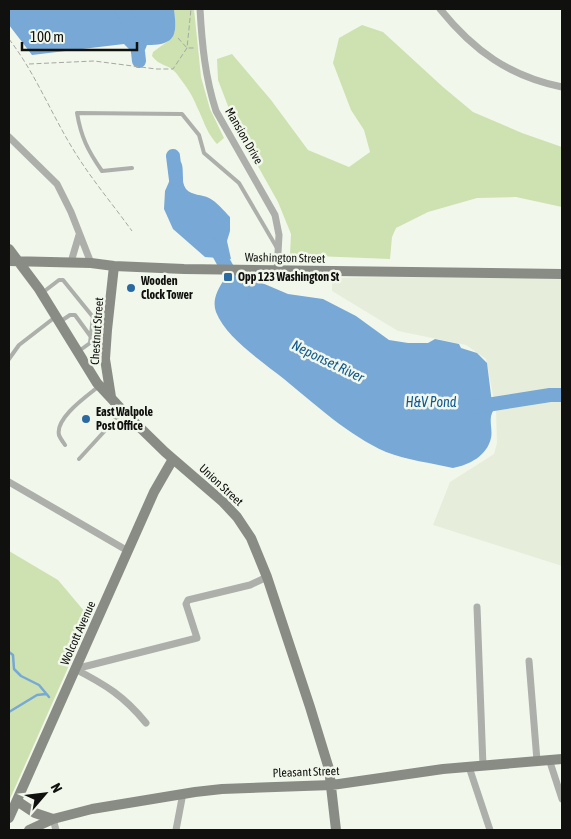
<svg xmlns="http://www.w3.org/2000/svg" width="571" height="839" viewBox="0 0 571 839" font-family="'Asap Condensed',sans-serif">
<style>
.built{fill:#e6eedb}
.green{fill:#cde2b0}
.water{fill:#78a8d5}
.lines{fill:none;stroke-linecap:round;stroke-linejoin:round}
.stream{stroke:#78a8d5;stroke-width:2.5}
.river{stroke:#78a8d5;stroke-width:14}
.path{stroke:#a5a9a1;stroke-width:1;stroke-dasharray:5 2.5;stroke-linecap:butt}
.lane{stroke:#acafaa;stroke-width:4}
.street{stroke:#acafaa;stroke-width:7}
.secondary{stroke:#898c85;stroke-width:10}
.poi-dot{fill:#2b6aa1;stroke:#f2f7ec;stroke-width:2}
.labels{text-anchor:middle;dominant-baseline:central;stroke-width:5;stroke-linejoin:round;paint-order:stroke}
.street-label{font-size:12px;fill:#10110e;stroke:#f2f7ec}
.poi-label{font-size:12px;font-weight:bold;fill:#10110e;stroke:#f2f7ec;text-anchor:start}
.water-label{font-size:14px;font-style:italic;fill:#0f5992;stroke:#f2f7ec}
</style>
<rect width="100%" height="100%" fill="#f2f7ec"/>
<!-- built -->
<path class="built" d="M383 277 562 278V566L433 525 450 482 494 454 497 443 496 411 486 359 466 345 398 331 332 291V278Z"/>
<!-- green -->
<path class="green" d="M174 9H194L201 77 210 109 224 138 217 144C205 130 205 123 197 107 193 96 186 86 179 77 170 63 161 68 152 56L153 52C176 35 177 38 174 9Z
M362 25 383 32 443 87 473 112 522 133 562 147V207L516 197 477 198 428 212 396 228 392 237 390 259 290 255 291 234 278 202 236 127 218 80 217 59 232 54 271 100 308 150 349 167 370 152 364 130 351 110 333 63 339 38Z
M9 551 58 580 90 618 9 801Z"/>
<!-- water -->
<path class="water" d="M9 9H174C177 34 177 45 147 45L145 50 131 51 124 44 32 55 9 25Z
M167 162H181C185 170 180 181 186 189 192 196 202 194 209 198 217 202 224 211 230 217V231L227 241 231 259 205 257 173 229 164 209 165 191 172 175Z
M224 280H255L288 294 323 299 356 316 389 340 408 343H428L435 339 459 344 461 348 477 353 487 363 493 411C488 420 493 429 491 438 487 456 469 465 453 468 431 463 407 460 386 452 348 435 316 405 284 379 263 362 226 338 216 312 212 301 217 290 224 280Z"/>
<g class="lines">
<!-- stream -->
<path class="stream" d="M9 652 13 655 14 669 21 676 39 685 49 697
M9 712 37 695 46 694"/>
<!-- river -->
<path class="river" d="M121 9C134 27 137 39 139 61
M173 156 176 180
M211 244 218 252 242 296
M474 407 550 395H562"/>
<!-- path -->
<path class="path" d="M178 38 187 48H195
M9 39C36 74 52 116 76 154 93 181 114 206 132 231
M29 64 94 61 156 69H173L187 48 191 9"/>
<!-- lane -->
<path class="lane" d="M132 168 102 171C88 151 81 137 77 113L182 114 199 135 204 153 239 183 277 248
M42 293 59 280H63L93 317 90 343 79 351
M61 321 70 315H75L91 337
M9 359 19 345 54 318
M65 445C63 442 60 438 59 435 55 418 87 396 98 387
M79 459 123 411"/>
<!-- street -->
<path class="street" d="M200 9C202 44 205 77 216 111L275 215 279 235 277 271
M440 9C474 51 509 76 562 87
M9 137 57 184 71 212 91 263
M71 262 79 235
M9 482 128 551
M477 607 483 766
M529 661 537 761
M75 669 197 638 186 604 188 600 250 585 267 577
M75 669C106 685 124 696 146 723
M549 759 562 799
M469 767 490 830
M53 819 56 830
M176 830 183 793"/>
<!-- secondary -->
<path class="secondary" d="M9 249 39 289 97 383 123 411 165 452 223 502 237 517 251 538 267 577 310 707 329 769 336 830
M9 261 91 263 114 266 184 269 562 274
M111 397 105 359 107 330 114 266
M17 801 35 813 53 819
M9 818 154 492 173 459
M29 830 53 819 92 809 195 792 222 789 332 785 443 769 562 759"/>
</g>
<!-- markers -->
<g class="poi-dot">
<rect x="223" y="272" width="10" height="10" rx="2.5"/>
<circle cx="131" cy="288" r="5"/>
<circle cx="86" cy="419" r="5"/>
</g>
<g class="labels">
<!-- street labels -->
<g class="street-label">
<text transform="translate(244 136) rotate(60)">Mansion Drive</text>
<text transform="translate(285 258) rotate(1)">Washington Street</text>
<text transform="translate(97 331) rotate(-86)">Chestnut Street</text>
<text transform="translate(221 485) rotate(43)">Union Street</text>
<text transform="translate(78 633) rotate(-66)">Wolcott Avenue</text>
<text transform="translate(306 772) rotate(-2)">Pleasant Street</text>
</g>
<!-- poi labels -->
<g class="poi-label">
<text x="238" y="277">Opp 123 Washington St</text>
<text x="141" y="281">Wooden<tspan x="141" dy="14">Clock Tower</tspan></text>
<text x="96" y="412">East Walpole<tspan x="96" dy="14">Post Office</tspan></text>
</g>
<!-- water labels -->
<g class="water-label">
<text transform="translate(328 361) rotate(26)">Neponset River</text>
<text x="431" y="402">H&amp;V Pond</text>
</g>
</g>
<!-- border -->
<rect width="571" height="839" fill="none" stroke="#10110e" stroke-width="20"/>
<!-- north arrow -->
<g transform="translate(45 794) rotate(62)" stroke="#f2f7ec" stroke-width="4" paint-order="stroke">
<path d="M0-4L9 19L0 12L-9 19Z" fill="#10110e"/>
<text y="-8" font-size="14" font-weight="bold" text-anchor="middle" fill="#10110e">N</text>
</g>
<!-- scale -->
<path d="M22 42v8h115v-8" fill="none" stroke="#10110e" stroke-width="2.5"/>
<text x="30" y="42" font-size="15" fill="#10110e" stroke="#f2f7ec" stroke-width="4" paint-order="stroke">100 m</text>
</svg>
